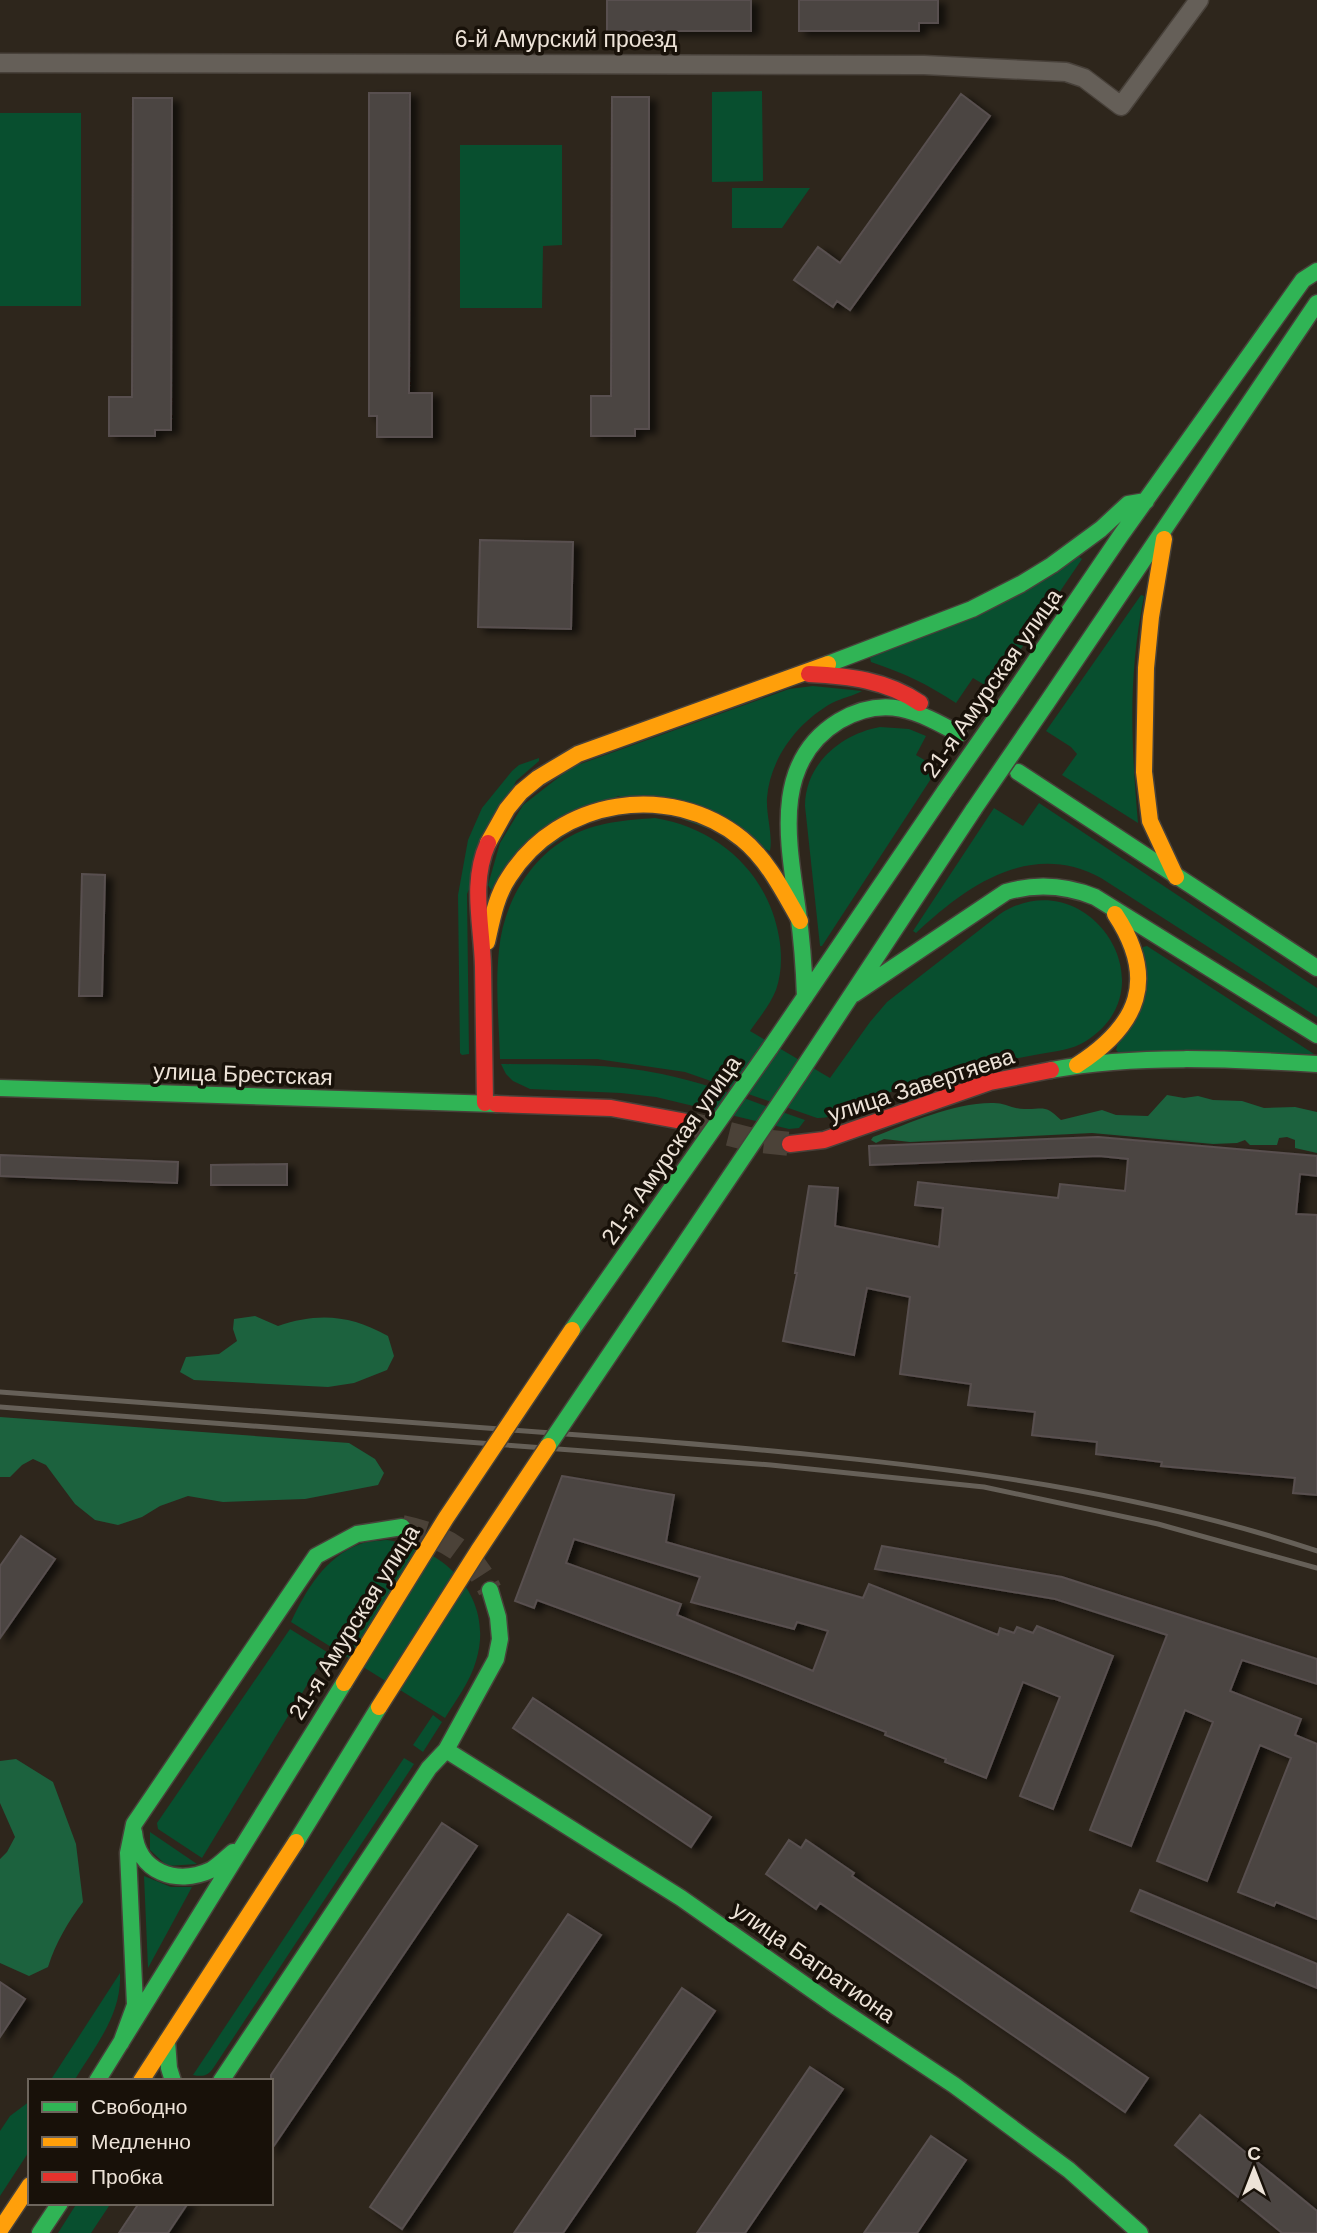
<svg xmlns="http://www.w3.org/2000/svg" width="1317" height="2233" viewBox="0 0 1317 2233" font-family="Helvetica,sans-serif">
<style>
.green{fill:#084f2f}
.forest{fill:#1c623e}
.building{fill:#4c4443;stroke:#58504f;stroke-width:2;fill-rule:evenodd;filter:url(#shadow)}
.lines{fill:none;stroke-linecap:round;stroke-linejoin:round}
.secondary-tunnel{stroke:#4b4238;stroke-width:24;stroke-dasharray:24 12;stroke-linecap:butt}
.street-casing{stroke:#48413a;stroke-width:21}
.fast-casing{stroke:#48413a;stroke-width:19}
.slow-casing{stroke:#48413a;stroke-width:19}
.jam-casing{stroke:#48413a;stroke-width:19}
.street{stroke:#655f58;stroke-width:18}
.fast{stroke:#30b455;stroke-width:16}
.slow{stroke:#ff9f0a;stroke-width:16}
.jam{stroke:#e5322d;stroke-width:16}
.rail{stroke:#666058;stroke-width:5}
.fast-bridge-casing{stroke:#48413a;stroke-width:19;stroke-linecap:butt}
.slow-bridge-casing{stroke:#48413a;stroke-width:19;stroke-linecap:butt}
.fast-bridge{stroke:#30b455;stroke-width:16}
.slow-bridge{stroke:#ff9f0a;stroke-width:16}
.labels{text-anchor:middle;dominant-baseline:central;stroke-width:7;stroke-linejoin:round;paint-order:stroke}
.street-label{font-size:23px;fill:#ede3d8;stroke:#181109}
</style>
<defs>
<filter id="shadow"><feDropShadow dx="7" dy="4" stdDeviation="3.5" flood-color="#0009"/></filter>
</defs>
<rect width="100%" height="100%" fill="#2e261c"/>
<!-- green -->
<path class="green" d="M762 91 763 181 712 182V92Z
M0 113H81V306H0Z
M460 145H562V245L543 246 542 308H460Z
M732 188H810L782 228H732Z
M1078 556 1082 559 993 690 973 678 956 703C927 684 904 673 871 662L870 658Z
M1141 595 1144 596C1128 677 1131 741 1138 823L1062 775 1077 754 1071 747 1046 731Z
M813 686 862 691C853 696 842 698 832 703 798 722 770 758 767 798 766 815 773 835 770 851L618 796 491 890 488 885 500 843 523 805 572 767 789 689Z
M880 727 909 729 926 736 916 755 938 768 822 946H820L805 806C805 764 841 734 880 727Z
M539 758V761L516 781 467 894 469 1054 462 1055 460 1053 458 895 468 840 482 808 512 771 519 765Z
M1039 803 1317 988V1017L1101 878C1031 840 967 885 916 933L913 931 994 808 1023 826Z
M655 818C718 828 768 873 779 937 782 954 782 973 776 990 770 1005 759 1018 750 1031L830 1078 870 1022 887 1002 1000 914C1086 858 1173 986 1086 1041 1072 1050 1056 1051 1040 1054 1009 1060 977 1065 947 1074 921 1081 896 1090 871 1099 854 1105 835 1119 817 1118L685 1072 597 1059H500C499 1023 495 986 499 950 503 905 529 858 571 836 597 822 626 820 655 818Z
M1147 946 1314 1054 1119 1053 1116 1050 1143 947Z
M501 1064C555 1065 609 1063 662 1074 711 1084 758 1104 805 1120L799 1128 789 1129 656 1097 621 1093 530 1089 513 1081 506 1074Z
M387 1540C447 1548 495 1599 476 1661 470 1682 456 1700 445 1718L291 1622C306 1590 325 1557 360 1544 368 1541 378 1541 387 1540Z
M290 1629 327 1652 202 1858 158 1829 157 1823Z
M433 1715 442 1722 423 1752 413 1745Z
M404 1758 414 1764 214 2067C208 2076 203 2077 193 2075Z
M150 1832 197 1864 167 1866 150 1850Z
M144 1876 171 1887H192L148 1968Z
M120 1973C122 2015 95 2046 74 2081H50Z
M30 2101V2150L0 2196V2131L10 2116Z
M77 2203H111L91 2233H58Z"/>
<!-- forest -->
<path class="forest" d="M1167 1095 1184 1098 1198 1096 1213 1100 1242 1101 1264 1108 1295 1107 1317 1112V1153L1295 1148V1140L1287 1137 1279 1138 1277 1145H1250L1245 1140 1237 1143 1213 1144 1092 1133 910 1142 884 1139 876 1143 871 1140 873 1137C910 1123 954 1102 994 1103 1005 1103 1015 1110 1027 1109 1045 1109 1045 1105 1061 1120L1102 1110 1116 1115 1148 1116Z
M255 1316 278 1326C318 1312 351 1315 388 1336L394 1356 387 1370 354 1383 328 1387 194 1380 180 1372 186 1357 219 1354 237 1341 233 1329 234 1319Z
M0 1417 349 1443 375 1459 384 1473 378 1485 305 1499 223 1502 188 1496 160 1506 142 1517 118 1525 95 1520 75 1504 46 1465 33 1459 22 1465 10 1477H0Z
M16 1759 53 1782 76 1844 83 1902C68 1922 56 1942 48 1967L29 1976 0 1963V1859L7 1852 15 1837 0 1803V1761Z"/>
<!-- building -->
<path class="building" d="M607 0H751V31H607Z
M799 0H938V23H919V31H799Z
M369 93H410L409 393H432V437H377V416H369Z
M961 94 990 116 850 310 837 301 833 307 794 280 818 247 840 263Z
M612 97H649V429H635V436H591V396H611Z
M133 98H172L171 430H155V436H109V397H132Z
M480 540 573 542 571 629 478 627Z
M82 874 105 875 102 996H79Z
M1098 1137 1317 1156V1176L1300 1174 1296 1214 1317 1215V1495L1293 1493 1295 1478 1161 1466 1162 1462 1096 1454 1097 1442 1032 1435 1035 1412 968 1405 971 1384 900 1374 910 1297 867 1288 854 1355 783 1341 797 1273H795L809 1186 838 1188 835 1226 939 1247 943 1208 915 1205 918 1182 1058 1198 1060 1184 1125 1191 1128 1159 1099 1156 870 1165 869 1146Z
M0 1155 178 1162 177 1183 0 1176Z
M287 1164V1185H211V1165Z
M562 1476 674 1495 666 1542 863 1598 869 1584 998 1635 1000 1628 1014 1633 1017 1627 1033 1633 1037 1626 1113 1656 1053 1809 1020 1796 1060 1697 1023 1682 986 1778 945 1762 946 1759 885 1735 886 1732 738 1674 537 1600 534 1608 515 1601ZM574 1539 700 1577 691 1602 794 1629 797 1622 828 1631 813 1671 677 1615 681 1604 566 1563Z
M21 1536 55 1559 0 1638V1566Z
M882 1546 1062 1577 1317 1659V1684L1242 1660 1230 1691 1301 1719 1295 1735 1317 1744V1919L1276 1902 1274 1906 1238 1892 1291 1758 1260 1745 1207 1881 1157 1861 1213 1722 1185 1710 1131 1846 1090 1830 1167 1635 1055 1599 875 1569Z
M533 1698 711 1817 691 1847 513 1728Z
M442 1823 477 1846 271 2150V2075Z
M789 1840 801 1848 806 1840 854 1873 852 1876 1148 2078 1125 2112 820 1903 816 1909 766 1874Z
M1140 1890 1317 1964V1988L1131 1911Z
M568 1914 601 1935 402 2229 370 2207Z
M0 1982 25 1999 0 2037Z
M682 1988 715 2011 563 2233H514Z
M810 2067 843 2089 745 2233H697Z
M1200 2115 1317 2211V2233H1282L1175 2145Z
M931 2136 966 2160 917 2233H864Z
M139 2203H188L168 2233H119Z"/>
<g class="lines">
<!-- secondary-tunnel -->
<path class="secondary-tunnel" d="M694 1125 753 1140 790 1144
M402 1527C444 1536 471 1551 490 1590"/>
<!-- street casing -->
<g class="street-casing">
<path id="street" d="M0 63 924 65 1066 72 1084 78 1121 106 1199 0"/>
</g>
<!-- fast casing -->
<g class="fast-casing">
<path id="fast" d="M828 664 972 609 1021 584 1052 565 1101 529 1128 504 1146 501
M1016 689 1121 535 1303 280 1317 271
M1046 704 1317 303
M1018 772 1317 968
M854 994 1006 892C1037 883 1065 885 1095 897L1317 1035
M805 997C804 968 802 940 798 912 789 845 770 763 839 721 885 694 917 711 959 734
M770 1048 945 791
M1051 1070C1136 1054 1231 1059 1317 1064
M798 1076 974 809
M0 1088 496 1104
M446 1750 681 1898 835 2006 954 2085 1069 2170 1140 2233
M134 1832C138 1872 176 1886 211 1870 219 1865 226 1858 233 1852
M296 1842 379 1707
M167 2041 169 2068 173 2081
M121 2043 135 2005 128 1853 134 1824 316 1556 357 1534 402 1527
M97 2081 344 1683
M221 2081 429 1768 446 1750 496 1659 500 1639 498 1617 490 1590
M40 2233 60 2203"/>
</g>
<!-- slow casing -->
<g class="slow-casing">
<path id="slow" d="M1164 539 1151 617 1146 668 1144 772 1150 821 1176 877
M488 843 507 809 521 792 538 778 578 754 828 664
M487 942C492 920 496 896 509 877 559 798 670 781 742 839 768 860 784 893 800 921
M1077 1065C1139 1025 1158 979 1115 914
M141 2081 296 1842
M0 2230 30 2185"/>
</g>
<!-- jam casing -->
<g class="jam-casing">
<path id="jam" d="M809 674C849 676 886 680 920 703
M485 1103C484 1058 484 1012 483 967 482 924 470 883 488 843
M496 1104 611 1108 687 1122
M790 1144 824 1140 990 1082 1051 1070"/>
</g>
<!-- street -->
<use href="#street" class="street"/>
<!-- fast -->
<use href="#fast" class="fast"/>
<!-- slow -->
<use href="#slow" class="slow"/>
<!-- jam -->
<use href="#jam" class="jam"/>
<!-- rail -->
<path class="rail" d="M0 1392C211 1406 422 1422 633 1439 862 1458 1098 1477 1317 1551
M0 1407 771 1465 984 1487 1158 1524 1317 1568"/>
<!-- fast-bridge casing -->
<g class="fast-bridge-casing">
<path id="fast-bridge" d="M945 791 1016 689
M974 809 1046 704
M572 1330 770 1048
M548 1446 798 1076"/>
</g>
<!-- slow-bridge casing -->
<g class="slow-bridge-casing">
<path id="slow-bridge" d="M344 1683 446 1518 572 1330
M379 1707 478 1551 548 1446"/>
</g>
<!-- fast-bridge -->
<use href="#fast-bridge" class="fast-bridge"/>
<!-- slow-bridge -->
<use href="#slow-bridge" class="slow-bridge"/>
</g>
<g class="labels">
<!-- street labels -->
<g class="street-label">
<text x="566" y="39">6-й Амурский проезд</text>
<text transform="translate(992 683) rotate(-55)">21-я Амурская улица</text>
<text transform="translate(243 1074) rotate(2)">улица Брестская</text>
<text transform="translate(921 1085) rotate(-18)">улица Завертяева</text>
<text transform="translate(671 1150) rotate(-55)">21-я Амурская улица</text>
<text transform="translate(354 1622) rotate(-58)">21-я Амурская улица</text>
<text transform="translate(814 1962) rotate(35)">улица Багратиона</text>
</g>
</g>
<!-- legend -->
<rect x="28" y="2079" width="245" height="126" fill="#181109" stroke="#6d655c" stroke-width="2"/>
<rect x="42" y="2102" width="35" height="10" fill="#30b455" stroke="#6d655c" stroke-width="2"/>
<text x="91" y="2114" font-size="21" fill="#ede3d8">Свободно</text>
<rect x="42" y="2137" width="35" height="10" fill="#ff9f0a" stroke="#6d655c" stroke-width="2"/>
<text x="91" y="2149" font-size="21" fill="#ede3d8">Медленно</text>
<rect x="42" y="2172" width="35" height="10" fill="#e5322d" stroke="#6d655c" stroke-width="2"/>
<text x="91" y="2184" font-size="21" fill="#ede3d8">Пробка</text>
<!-- north arrow -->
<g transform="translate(1254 2170)" stroke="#181109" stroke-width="5" paint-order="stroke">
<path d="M0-5L12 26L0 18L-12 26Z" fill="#ede3d8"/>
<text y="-10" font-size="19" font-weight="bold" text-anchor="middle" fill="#ede3d8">С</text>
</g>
</svg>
